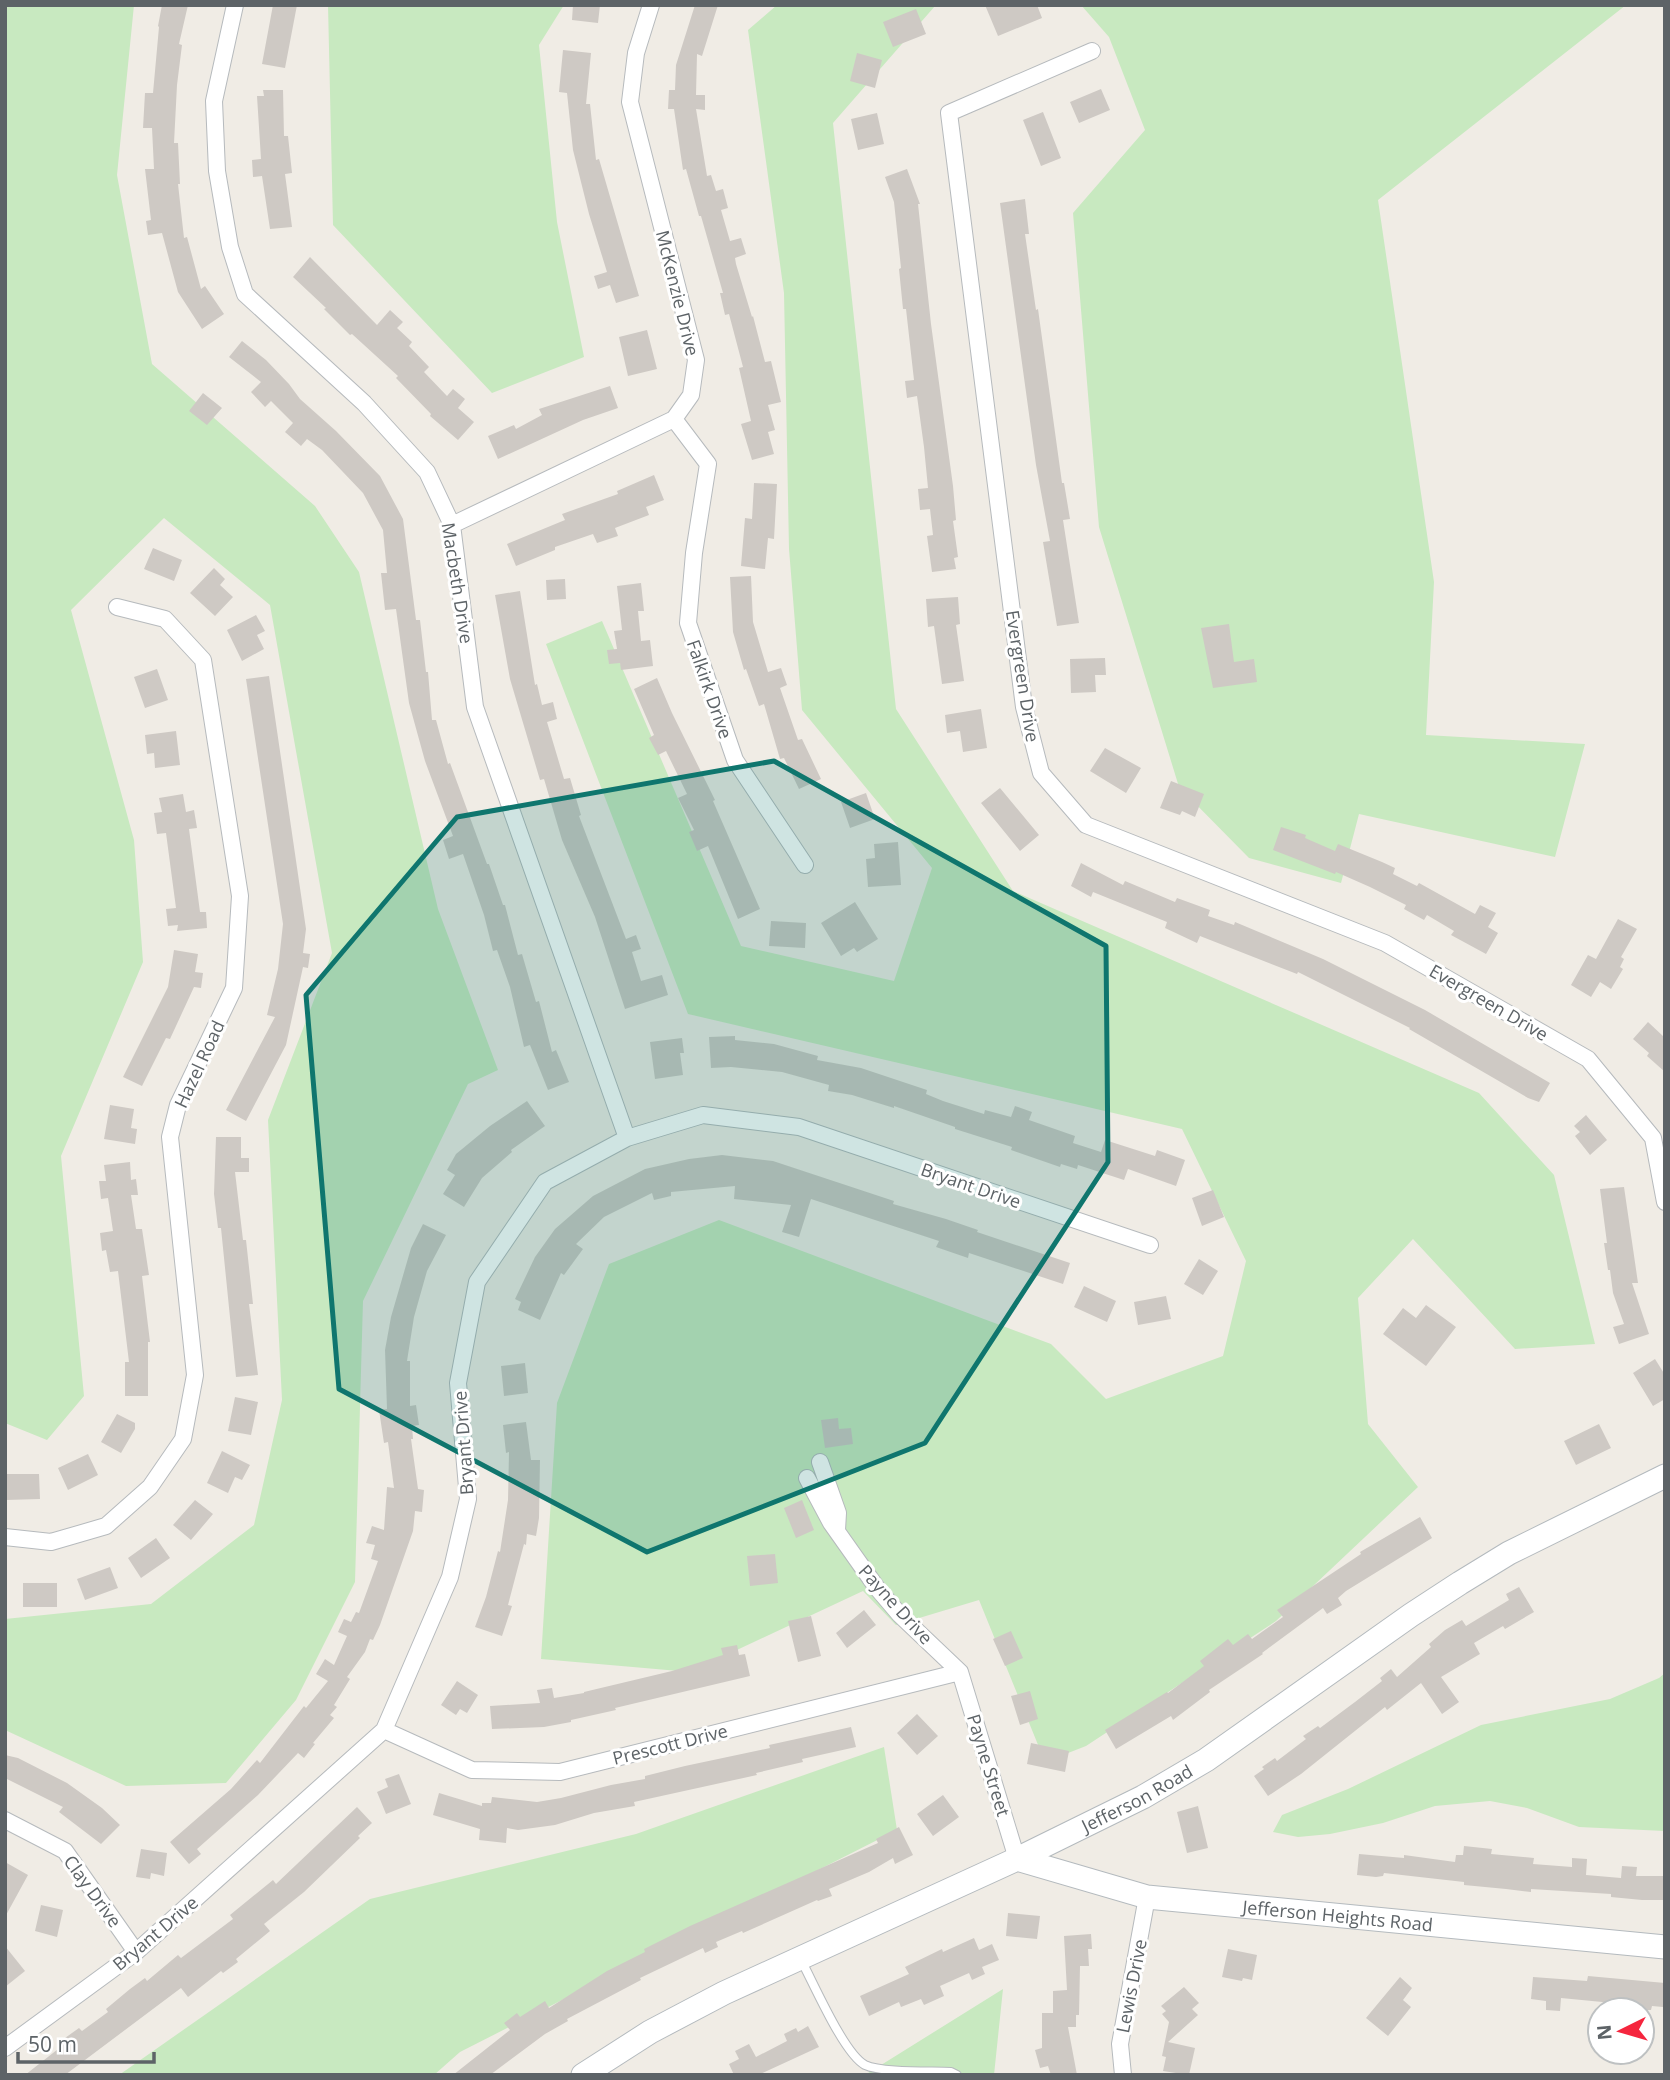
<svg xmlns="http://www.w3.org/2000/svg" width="1670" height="2080" viewBox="0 0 1670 2080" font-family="'Open Sans',sans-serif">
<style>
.green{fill:#c8e9c0}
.building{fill:#cec9c4}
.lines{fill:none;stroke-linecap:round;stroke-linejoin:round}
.lane-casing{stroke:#b6babd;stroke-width:10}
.street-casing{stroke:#b6babd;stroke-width:18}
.secondary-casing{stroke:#b4babe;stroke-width:25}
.lane{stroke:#fff;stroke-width:8}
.street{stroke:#fff;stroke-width:16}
.secondary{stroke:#fff;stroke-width:23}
.marked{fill:#0f766e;fill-opacity:0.2;stroke:#0f766e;stroke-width:5;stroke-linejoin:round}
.labels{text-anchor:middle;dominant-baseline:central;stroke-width:6;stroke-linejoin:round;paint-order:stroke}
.street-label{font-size:18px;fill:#5d6367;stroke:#fff}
</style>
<rect width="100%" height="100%" fill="#f0ece5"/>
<!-- green -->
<path class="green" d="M5 5H134L117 175 152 364 315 506 359 572 438 909 498 1070 468 1084 363 1301 355 1582 296 1700 226 1783 126 1786 5 1730V1619L151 1604 254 1525 282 1400 268 1120 332 953 270 605 164 518 71 610 134 840 143 962 61 1156 84 1396 47 1440 5 1423Z
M328 5H564L539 45 557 222 584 357 492 393 333 225Z
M777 5H938L935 6 833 123 896 709 1013 891 1479 1093 1554 1175 1595 1344 1515 1349 1413 1239 1358 1298 1368 1424 1418 1487 1276 1621 1086 1746 1045 1762 979 1600 896 1625 863 1591 690 1672 541 1659 557 1403 609 1264 719 1220 1051 1344 1106 1399 1223 1356 1246 1261 1182 1129 688 1014 546 644 602 621 741 946 894 981 932 868 802 710 789 549 784 293 748 30Z
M1081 5H1626L1378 200 1434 582 1426 735 1585 744 1555 857 1359 814 1341 883 1249 858 1179 787 1099 527 1073 213 1145 130 1109 37Z
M1665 1673V1831L1579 1827 1527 1808 1490 1801 1435 1806 1383 1823 1330 1834 1298 1837 1273 1832 1282 1815 1348 1789 1481 1725 1610 1699 1659 1678Z
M884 1747 897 1830 460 2052 434 2075H119L370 1899 636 1834Z
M1003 1989 994 2075H865Z"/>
<!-- building -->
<path class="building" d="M162 5H188L179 44 182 45 177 85 174 143H178L180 184H178L184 238 187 237 201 289 205 286 224 314 202 329 178 292 162 233 148 235 146 221 151 220 145 169H154L152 128H143L145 93H153L159 27 158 26Z
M273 5H297L285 68 262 64Z
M573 5H600L598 23 572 20Z
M695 5H718L702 56 697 54 696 95H705V110L696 109 707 176 711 175 716 191 723 189 728 208 721 210 730 241 741 238 746 254 735 258 736 264 752 317 753 316 765 362 771 361 781 402 768 405 775 430 768 432 774 454 752 460 741 424 751 421 739 368 743 367 729 314 725 315 720 293H723L701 216H699L686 169 683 170 674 109H668L669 90H675L676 65Z
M985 5H1037L1042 18 998 36Z
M916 9 926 34 893 47 883 22Z
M563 50 591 53 586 104H590L596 160 599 159 639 296 616 303 610 285 598 289 594 276 607 272 589 214 573 150 567 93 559 92Z
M857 53 882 60 875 88 850 81Z
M1101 89 1110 110 1079 123 1070 102Z
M263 90H283L284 136H288L292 173 285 174 292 227 270 229 262 176 253 177 252 160 261 159 257 96H264Z
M1043 112 1061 158 1041 166 1023 120Z
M877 113 884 144 858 150 851 119Z
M907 169 920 204H918L931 324 953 486 956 520 953 521 958 557 954 558 956 569 932 572 927 536 933 535 930 509 920 510 918 489 928 488 924 447 917 396 907 398 905 381 914 380 906 309H903L899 269 901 268 894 202 885 177Z
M1025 199 1029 234H1025L1036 310 1038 309 1062 483H1064L1070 519 1063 520 1079 623 1057 626 1043 542 1050 541 1036 465 1000 203Z
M310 257 377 325 390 310 403 322 397 328 412 342 409 346 429 367 424 372 447 396 453 389 465 399 458 408 474 422 458 440 430 416 431 414 396 378 398 376 352 334 350 335 324 309 326 308 293 277Z
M647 330 657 369 628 376 619 337Z
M242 341 266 360 289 384 300 399 336 431 380 476 403 519 416 620H420L426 672H428L432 720H436L448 764 450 763 487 864H489L503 905H505L518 955 522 954 536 1002 539 1001 552 1052 556 1050 569 1082 548 1090 530 1045 524 1047 510 987 497 950 493 951 484 915 463 854 449 859 443 840 453 836 425 761 409 703 396 609 385 610 381 573H387L383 530 363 493 322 450 307 439 301 446 285 432 293 423 271 401 265 407 251 392 261 382 229 357Z
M610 386 618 408 583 420 498 459 488 436 514 425 516 429 542 415 539 409Z
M203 393 222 408 207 425 189 411Z
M654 475 664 500 646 507 649 515 615 528 618 536 597 543 593 534 555 547V550L516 566 507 544 565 520 562 514 618 494 617 491Z
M754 483 777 484 774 539 768 538 765 569 741 566 745 518 752 519Z
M153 548 182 560 174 581 144 569Z
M214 568 225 579 220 585 233 597 215 616 190 593Z
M751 576 753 622 768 672 781 668 787 685 780 688 798 740 802 739 821 779 799 789 784 758 780 759 764 704 759 706 746 669 744 670 733 632 730 577Z
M565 579 566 599 547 600 546 580Z
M641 583 644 611H638L641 641 650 640 653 666 621 670 620 663 609 664 607 650 617 649 614 631 622 630 617 586Z
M520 591 535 685 537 684 542 705 553 702 557 719 547 722 564 779 570 778 581 815 579 816 626 939 636 935 641 949 632 952 641 981 662 975 668 995 625 1009 595 917 562 840 544 779 540 780 510 679 495 595Z
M958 597 960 624 956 625 964 681 942 684 934 626 928 627 926 599Z
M256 615 265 631 257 635 264 649 242 661 227 630Z
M1229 624 1234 662 1254 659 1257 682 1213 688 1201 628Z
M1105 658 1106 675H1095L1096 692 1071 693 1070 659Z
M157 669 168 700 145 708 134 677Z
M269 676 306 929 303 953 310 954 308 968 303 967 286 1045 246 1121 226 1110 275 1017 267 1015 278 969 283 924 246 679Z
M657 678 672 713 715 800 713 801 760 909 738 919 708 846 697 851 689 832 694 830 678 798 687 794 666 751 658 755 649 738 654 735 634 689Z
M981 709 987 748 963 752 960 731 947 733 945 715Z
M176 731 180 765 155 768 154 753 147 754 145 735Z
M1105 748 1141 768 1126 793 1090 771Z
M1171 781 1204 794 1195 817 1182 811 1180 815 1160 808Z
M1000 788 1039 835 1020 851 981 803Z
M866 793 875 819 850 828 841 802Z
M183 794 186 812 194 810 197 828 189 829 200 912H206L207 928 177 931 178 925 168 926 166 909 176 908 166 833 157 834 154 813 162 812 159 798Z
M1281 827 1306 835 1305 838 1335 851 1338 844 1382 862 1395 868 1393 874 1417 886 1419 883 1475 914 1480 905 1496 913 1488 927 1498 933 1486 954 1451 935 1454 931 1427 915 1424 920 1404 909 1406 905 1370 887 1336 872 1335 874 1273 850Z
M898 842 901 885 868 887 866 859 875 858 874 844Z
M1081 863 1123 885 1125 881 1175 902 1177 898 1210 910 1208 916 1234 925 1235 922 1323 959 1425 1010 1550 1083 1539 1102 1528 1098 1409 1029 1410 1028 1298 972 1297 974 1200 936 1197 943 1165 928 1167 922 1093 892 1091 897 1071 886Z
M855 902 878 939 857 952 854 948 841 956 821 923Z
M1618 919 1637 929 1621 957 1624 959 1620 967 1623 969 1611 989 1600 982 1591 997 1571 985 1588 955 1596 959Z
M771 921 806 923 805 948 769 946Z
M174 950 198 954 195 972 203 973 201 988 194 987 170 1039 166 1038 142 1086 123 1077 168 987Z
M1648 1022 1664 1037 1665 1035V1072L1647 1056 1649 1053 1633 1039Z
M735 1036V1040L774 1044 818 1056 817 1060 861 1068 927 1090 926 1094 943 1101 984 1114 985 1110 1011 1117 1015 1106 1032 1112 1029 1120 1075 1136 1073 1143 1101 1152 1105 1140 1155 1156 1157 1150 1185 1160 1176 1186 1128 1169 1124 1180 1078 1165 1077 1169 1061 1164 1060 1167 1011 1150 1012 1147 955 1129V1127L894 1106V1108L852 1095 828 1091 829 1085 782 1072 731 1067 711 1068 709 1037Z
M682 1038 684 1053H680L683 1075 655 1079 650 1042Z
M527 1101 545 1126 511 1150 512 1152 482 1178 464 1207 443 1194 455 1175 447 1170 456 1154 490 1126Z
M110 1105 134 1109 131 1128 137 1129 135 1144 104 1139Z
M1586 1115 1607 1140 1590 1155 1575 1136 1580 1132 1574 1126Z
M216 1137H241V1158H249V1172H235L243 1240H246L253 1304H249L258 1375 236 1377 221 1228H218L214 1194Z
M722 1155 773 1161 894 1201 893 1204 946 1219 978 1230 977 1232 1070 1263 1063 1284 969 1253 968 1258 936 1247 939 1241 811 1199 799 1237 782 1232 791 1205 734 1199 735 1186 671 1192V1196L654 1200 652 1193 604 1217 576 1244 583 1249 564 1275 561 1273 540 1320 518 1310 521 1302 515 1299 535 1257 555 1229 593 1196 645 1169 689 1159Z
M130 1162 131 1180 136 1179 138 1195H131L136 1229H142L149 1275 142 1276 150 1342H148V1396H125V1362H129L118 1271 110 1272 106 1250 102 1251 100 1233 113 1231 108 1198 101 1199 99 1181H106L104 1165Z
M1624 1187 1638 1283H1632L1649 1334 1619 1344 1613 1327 1624 1324 1613 1293 1610 1270H1608L1604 1243H1607L1600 1189Z
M1213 1190 1224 1217 1202 1226 1192 1198Z
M423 1224 446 1235 427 1271 414 1317 407 1361H410V1406L416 1405 419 1425 412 1426 413 1439H411L418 1489 424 1490 422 1512 415 1511 413 1531 380 1625 373 1640 370 1639 365 1652 347 1677 350 1679 334 1705 337 1707 330 1715 334 1718 313 1743 315 1744 304 1758 298 1753 258 1795 197 1849 201 1854 189 1864 170 1842 231 1789 257 1760 260 1763 304 1706 306 1708 328 1681 316 1674 325 1659 334 1665 347 1636 338 1632 344 1619 351 1622 356 1612 359 1613 378 1561 371 1559 375 1545 366 1543 372 1526 384 1530 387 1487 394 1488 388 1442 384 1443 379 1410 387 1409 385 1350 391 1317 411 1248Z
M1199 1259 1218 1271 1203 1295 1184 1284Z
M1084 1286 1116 1301 1107 1322 1074 1307Z
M1166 1296 1171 1319 1138 1325 1134 1302Z
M1426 1305 1456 1327 1426 1366 1383 1334 1403 1308 1416 1318Z
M1655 1359 1665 1375V1399L1653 1406 1633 1373Z
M525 1363 528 1393 504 1396 501 1366Z
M235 1397 258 1402 251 1435 228 1431Z
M117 1414 135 1423V1429L121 1453 101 1442Z
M838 1418 839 1429 851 1428 853 1444 825 1448 821 1420Z
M526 1422 531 1460H540L539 1518 536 1536 527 1534 526 1545 524 1544 508 1605 512 1606 502 1636 475 1627 486 1597 498 1551 500 1552 508 1500 509 1452 506 1453 503 1425Z
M1599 1424 1611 1448 1576 1465 1564 1441Z
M222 1451 250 1465 242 1480 235 1477 228 1493 207 1483Z
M88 1454 98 1475 68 1490 58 1468Z
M6 1474H39L40 1499 6 1500Z
M195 1500 213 1514 191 1540 173 1525Z
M802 1500 814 1530 796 1538 784 1508Z
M1420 1517 1432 1538 1346 1591 1338 1598 1342 1605 1327 1614 1323 1608 1262 1653 1263 1654 1209 1690 1210 1692 1173 1720 1171 1716 1116 1749 1105 1730 1167 1692 1168 1693 1204 1666 1200 1661 1228 1639 1233 1645 1248 1634 1252 1639 1283 1617 1277 1610 1361 1554 1360 1552Z
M156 1538 170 1558 141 1578 128 1558Z
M775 1554 778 1583 750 1586 747 1556Z
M110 1567 118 1588 85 1600 77 1579Z
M23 1583H57V1607H23Z
M1519 1587 1534 1612 1505 1629 1503 1626 1474 1643 1480 1654 1441 1677 1459 1702 1442 1714 1421 1683 1387 1710 1385 1707 1301 1774 1268 1796 1254 1776 1264 1769 1262 1767 1275 1758 1277 1761 1306 1739 1303 1736 1318 1726 1320 1728 1355 1702 1382 1681 1380 1678 1391 1669 1397 1677 1431 1647 1429 1644 1445 1630 1462 1620 1466 1626 1509 1600 1506 1594Z
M864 1610 876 1625 847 1648 836 1633Z
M811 1616 821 1656 798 1662 788 1621Z
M1011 1631 1023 1658 1005 1666 993 1639Z
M737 1645 739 1655 745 1654 750 1676 615 1708 616 1710 571 1720V1722L544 1727 492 1729 490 1706 540 1703 537 1690 552 1688 554 1698 584 1693V1692L672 1671 723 1655 721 1648Z
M457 1681 478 1695 467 1713 460 1709 456 1715 441 1705Z
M1030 1691 1038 1719 1020 1725 1011 1696Z
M917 1714 938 1736 917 1755 897 1733Z
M851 1727 856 1747 802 1759 803 1762 756 1773 757 1775 634 1802 635 1806 594 1813 555 1825 518 1830 507 1828 506 1843 479 1840 480 1829 433 1815 439 1793 482 1806V1803H491L492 1797 537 1802 561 1798 611 1785 645 1779V1776L685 1766 770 1748 769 1745Z
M1031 1743 1069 1751 1065 1772 1027 1764Z
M5 1755 18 1758 67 1783 102 1808 120 1825 101 1844 59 1812 63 1807 5 1778Z
M399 1774 411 1804 386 1814 377 1792 388 1787 385 1779Z
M943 1795 959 1817 933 1836 917 1814Z
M1198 1806 1208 1848 1187 1853 1177 1812Z
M357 1807 372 1823 358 1836 360 1838 304 1892 264 1924 270 1931 236 1959 238 1962 223 1973 221 1971 188 1997 181 1988 65 2075H25L67 2042 65 2038 79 2028 82 2031 108 2012 106 2009 130 1989 145 1978 147 1981 178 1955 181 1958 233 1919 230 1915 273 1880 276 1884Z
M899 1827 913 1855 895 1864 893 1858 869 1872 829 1889 832 1896 818 1901 817 1900 743 1933 742 1931 716 1942 718 1947 705 1953 703 1948 640 1978 641 1980 567 2019 568 2021 545 2034 490 2075H453L510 2030 504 2023 517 2013 520 2017 545 2001 549 2008 607 1971 645 1952 644 1949 690 1926 878 1843 876 1839Z
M1464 1846 1492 1849 1491 1854 1534 1858 1533 1864 1572 1867V1858L1587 1859 1586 1875 1621 1878 1622 1866 1637 1867 1636 1876H1665V1900H1642L1611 1897V1894L1531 1889V1892L1506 1889 1464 1885V1882L1384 1873 1383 1876 1376 1877 1357 1875 1359 1854 1404 1858V1855L1455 1862 1456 1855H1463Z
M141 1849 167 1853 164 1876 151 1873 150 1879 136 1877Z
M5 1862 28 1875 5 1917Z
M41 1905 63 1910 57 1937 35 1931Z
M1008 1913 1040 1916 1037 1939 1006 1936Z
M1091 1934 1092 1949H1088L1089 1966H1080L1079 2015H1076V2027H1068L1077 2075H1051L1048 2066 1040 2068 1035 2050 1042 2048V2013H1053V1991L1067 1990 1064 1936Z
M974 1938 979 1950 992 1944 999 1960 982 1967 985 1974 972 1980 969 1973 940 1986 944 1996 924 2005 921 1999 901 2007 899 2002 869 2016 860 1996 909 1974 905 1967 942 1949 943 1952Z
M5 1946 25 1971 5 1987Z
M1228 1949 1257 1955 1252 1980 1243 1978 1242 1981 1222 1977Z
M1588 1976 1665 1983 1663 2007 1652 2006 1651 2010H1623V2004L1561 1998 1560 2011 1546 2010V2001L1531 1999 1533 1977 1587 1981Z
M1400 1977 1412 1988 1403 2000 1411 2007 1388 2036 1366 2018Z
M1184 1987 1199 2003 1192 2009 1198 2015 1168 2042 1195 2048 1189 2075 1163 2071 1166 2057 1162 2056 1169 2022 1162 2014 1166 2011 1161 2006Z
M808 2026 819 2047 758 2075H734L729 2064 739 2059 735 2051 749 2044 756 2057 787 2041 784 2034 796 2028 798 2032Z"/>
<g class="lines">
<!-- lane casing -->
<g class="lane-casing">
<path id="lane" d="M801 1960C814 1984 844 2054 865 2065 882 2073 931 2071 951 2072L957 2075"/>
</g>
<!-- street casing -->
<g class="street-casing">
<path id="street" d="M235 5 214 101 217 171 230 247 245 294 364 403 427 472 452 525 475 707 627 1138
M1092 51 949 113 1024 707 1041 773 1086 825 1385 943 1588 1059 1653 1138 1665 1202
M674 419 708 464 694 553 688 623 735 760 805 865
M452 525 674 419 691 395 696 360 630 102 636 53 651 5
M820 1462 838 1513 837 1530
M807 1478 831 1523 877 1588 900 1615 960 1672 1017 1859
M5 1537 51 1542 106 1526 150 1487 183 1439 195 1375 170 1137 178 1105 234 988 240 896 203 660 165 619 117 607
M384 1730 472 1770 560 1772 960 1672
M5 1820 65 1851 136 1952
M5 2048 136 1952 384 1730 450 1577 468 1499 458 1383 477 1282 545 1182 627 1138 703 1115 799 1127 1150 1245
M1123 2075 1120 2044 1147 1897"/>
</g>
<!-- secondary casing -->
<g class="secondary-casing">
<g id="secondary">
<path id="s1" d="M1017 1859 1147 1897 1665 1947"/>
<path id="s2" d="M583 2075 650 2032 724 1993 1017 1859 1143 1797 1206 1760 1411 1615 1460 1583 1509 1553 1665 1476"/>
</g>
</g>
<!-- lane -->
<use href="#lane" class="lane"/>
<!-- street -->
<use href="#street" class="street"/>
<!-- secondary -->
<use href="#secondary" class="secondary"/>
</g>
<!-- marked area -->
<path class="marked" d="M774 761 1106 946 1108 1162 925 1443 647 1552 339 1389 306 995 457 817Z"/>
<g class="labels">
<!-- street labels -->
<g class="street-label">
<text transform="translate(678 293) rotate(76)">McKenzie Drive</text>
<text transform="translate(458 583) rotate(81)">Macbeth Drive</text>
<text transform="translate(1023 676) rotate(81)">Evergreen Drive</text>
<text transform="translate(710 689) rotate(71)">Falkirk Drive</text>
<text transform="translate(1489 1002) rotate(30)">Evergreen Drive</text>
<text transform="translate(199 1064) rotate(-65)">Hazel Road</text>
<text transform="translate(971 1185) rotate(19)">Bryant Drive</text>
<text transform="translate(463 1443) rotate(-94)">Bryant Drive</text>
<text transform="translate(896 1604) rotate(48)">Payne Drive</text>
<text transform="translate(670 1744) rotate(-14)">Prescott Drive</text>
<text transform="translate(989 1765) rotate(73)">Payne Street</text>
<text stroke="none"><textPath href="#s2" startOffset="620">Jefferson Road</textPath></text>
<text transform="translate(93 1891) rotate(54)">Clay Drive</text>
<text stroke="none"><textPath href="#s1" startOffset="327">Jefferson Heights Road</textPath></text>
<text transform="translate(155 1933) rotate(-40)">Bryant Drive</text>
<text transform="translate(1131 1986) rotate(-79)">Lewis Drive</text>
</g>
</g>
<!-- border -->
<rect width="1670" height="2080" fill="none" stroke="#5d6367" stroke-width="14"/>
<!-- north arrow -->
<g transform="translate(1621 2031) rotate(265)"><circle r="33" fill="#ffffff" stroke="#bec1c2" stroke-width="2"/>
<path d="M0-5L12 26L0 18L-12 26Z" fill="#f5263e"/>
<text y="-10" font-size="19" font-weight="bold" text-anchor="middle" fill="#5d6367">N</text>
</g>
<!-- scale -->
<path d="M18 2052v10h136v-10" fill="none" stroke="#5d6367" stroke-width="3.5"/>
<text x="28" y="2052" font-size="21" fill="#5d6367" stroke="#ffffff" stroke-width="5" paint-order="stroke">50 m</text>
</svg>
